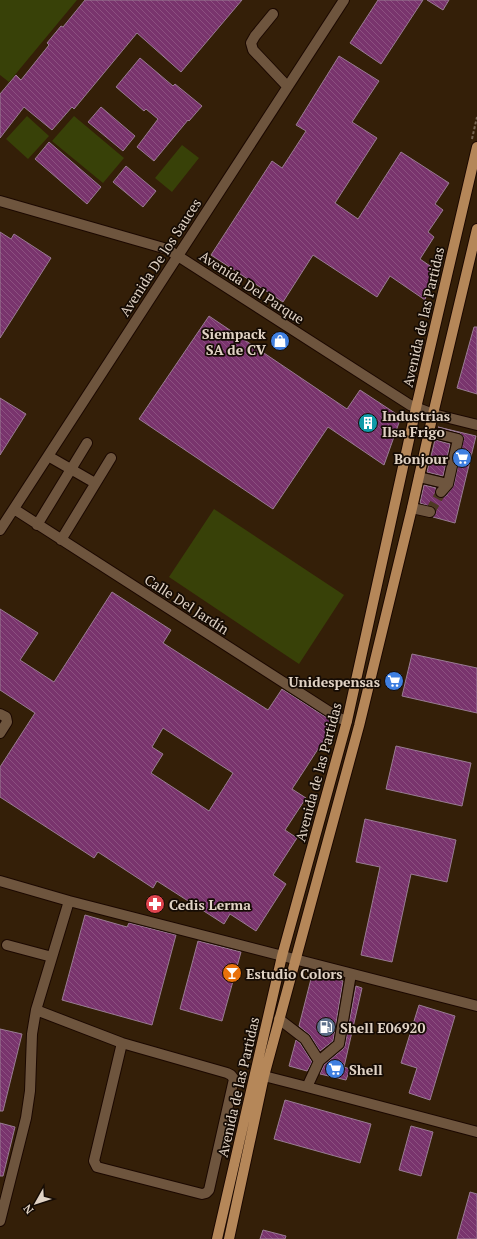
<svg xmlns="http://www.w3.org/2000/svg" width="477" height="1239" viewBox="0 0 477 1239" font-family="'PT Serif',serif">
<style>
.park{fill:#384108}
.building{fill:url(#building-back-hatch);stroke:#997c93;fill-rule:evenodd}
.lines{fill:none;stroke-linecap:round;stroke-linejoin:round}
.minor-tunnel{stroke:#4e3a24;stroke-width:10;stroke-dasharray:10 5;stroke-linecap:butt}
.minor-casing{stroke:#1b0800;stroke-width:12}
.major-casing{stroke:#1b0800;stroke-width:12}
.path{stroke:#776552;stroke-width:2;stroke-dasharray:3 2;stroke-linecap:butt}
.minor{stroke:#6e553e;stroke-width:10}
.major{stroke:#b58759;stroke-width:10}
.labels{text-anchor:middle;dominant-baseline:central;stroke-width:3.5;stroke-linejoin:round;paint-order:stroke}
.street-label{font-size:14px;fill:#e1d3c5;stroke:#150b04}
.poi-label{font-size:14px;font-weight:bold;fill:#e1d3c5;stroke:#150b04;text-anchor:start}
</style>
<defs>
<pattern id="building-back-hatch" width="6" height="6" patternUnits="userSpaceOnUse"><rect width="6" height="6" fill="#79346d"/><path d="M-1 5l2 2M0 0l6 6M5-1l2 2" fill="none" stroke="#8c5080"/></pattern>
</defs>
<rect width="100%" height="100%" fill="#341f08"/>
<!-- park -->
<path class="park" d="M0 0H77L9 82 0 75Z
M27 116 49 136 28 159 6 139Z
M74 116 124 158 103 183 52 141Z
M182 145 199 158 172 192 155 178Z
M214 509 344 595 299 664 169 577Z"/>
<!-- building -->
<path class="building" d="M85 0H242L181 72 137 33 74 109 72 107 52 130 24 107 0 138V94L16 75 21 80 49 45 47 43 61 26 63 27Z
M378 0H423L381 64 350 43Z
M427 0H449L443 10Z
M339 56 379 81 352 122 377 138 335 203 358 219 401 152 449 183 435 204 443 210 428 232 434 237 420 259 433 268 425 300 390 276 377 297 313 255 283 302 211 255 272 161 282 168 306 131 296 125Z
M140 58 173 86 175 84 202 106 189 121 188 120 154 161 137 147 158 119 146 109 144 111 116 87Z
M101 107 135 136 123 151 88 122Z
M49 142 101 187 87 204 35 159Z
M126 166 156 191 143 207 113 182Z
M0 232 11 239 14 234 51 258 0 338Z
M209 316 347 409 360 390 401 417 384 465 328 427 273 509 139 419Z
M474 327H477V394L457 388Z
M0 398 26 414 0 455Z
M438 427 476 436 455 523 433 517 436 513 435 508 420 503 424 485 436 488 435 494 440 498 446 496 454 485 464 437 460 433Z
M435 440 450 444 443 476 427 472Z
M112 592 171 630 163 643 268 710 282 689 335 723 292 789 306 798 285 830 297 838 273 875 286 884 256 931 230 914 224 924 157 881 153 888 98 852 94 858 0 797V767L35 713 0 690V609L38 633 20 660 54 682ZM163 728 233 773 209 811 151 773 163 754 152 747Z
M412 654 477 668V713L402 696Z
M396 746 471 763 462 806 386 789Z
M365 819 456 840 447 882 411 874 392 962 361 955 380 867 356 862Z
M85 915 127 927 129 923 176 935 152 1025 62 1000Z
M198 941 241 952 222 1021 180 1009Z
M313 971 343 981 333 1041 320 1051 310 1035 299 1026Z
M356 986 362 988 344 1067 350 1069 346 1080 320 1074 324 1065 343 1049 345 1046Z
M419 1005 455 1016 430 1100 409 1093 417 1068 401 1063Z
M0 1029 22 1034 3 1111H0Z
M296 1040 300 1043 312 1062 307 1071 289 1066Z
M285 1100 371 1124 360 1163 274 1139Z
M0 1123 15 1127 3 1176H0Z
M411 1126 433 1132 421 1176 399 1170Z
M470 1192 477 1194V1239H457Z
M263 1230 286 1236 285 1239H260Z"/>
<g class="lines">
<!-- minor-tunnel -->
<path class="minor-tunnel" d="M430 512 441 492"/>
<!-- minor casing -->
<g class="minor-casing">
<path id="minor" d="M273 14 255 36 251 43 253 50 287 86
M0 201 167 249 410 405 433 414 477 425
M430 432 458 439 448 484
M48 456 95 483
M419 477 448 484 441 492
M412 508 430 512
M14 509 339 718 347 721
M37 525 87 443
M0 530 344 0
M61 540 111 458
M0 714 6 717 7 722 0 733
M0 881 69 901 477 1006
M7 945 52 957
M36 1010 122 1043 227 1073 231 1075 234 1079 209 1190 206 1193 202 1194 97 1167 94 1161 122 1043
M279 1019 305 1039 319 1061
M264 1076 307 1087 477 1132
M307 1087 319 1061 339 1044 351 974
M0 1221 26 1118 30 1091 32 1034 36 1010 69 901"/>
</g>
<!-- major casing -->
<g class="major-casing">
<path id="major" d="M217 1239 282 956 347 721 416 408 477 147
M229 1239 264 1076 359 726 412 508 433 414 477 229"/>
</g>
<!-- path -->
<path class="path" d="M472 139 477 117"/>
<!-- minor -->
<use href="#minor" class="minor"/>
<!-- major -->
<use href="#major" class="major"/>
</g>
<!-- icons -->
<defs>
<g id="shop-disc" transform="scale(1)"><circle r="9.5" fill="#3f7fe0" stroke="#150b04"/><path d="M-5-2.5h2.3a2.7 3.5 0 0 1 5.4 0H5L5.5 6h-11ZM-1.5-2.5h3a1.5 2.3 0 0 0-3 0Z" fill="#fff"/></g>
<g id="building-disc" transform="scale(1)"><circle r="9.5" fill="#0f9aa8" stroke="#150b04"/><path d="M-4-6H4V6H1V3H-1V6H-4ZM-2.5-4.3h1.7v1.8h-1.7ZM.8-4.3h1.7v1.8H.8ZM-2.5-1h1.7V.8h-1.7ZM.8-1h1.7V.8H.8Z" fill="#fff"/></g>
<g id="supermarket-disc" transform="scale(1)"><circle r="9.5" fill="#3f7fe0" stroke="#150b04"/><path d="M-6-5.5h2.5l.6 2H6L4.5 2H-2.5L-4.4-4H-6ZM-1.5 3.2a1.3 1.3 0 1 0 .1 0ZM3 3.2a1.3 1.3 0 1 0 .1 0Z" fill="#fff"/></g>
<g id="pharmacy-disc" transform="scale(1)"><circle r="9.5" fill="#e0444e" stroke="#150b04"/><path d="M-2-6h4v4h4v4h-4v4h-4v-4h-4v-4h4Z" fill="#fff"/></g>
<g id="bar-disc" transform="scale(1)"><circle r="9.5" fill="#e8710a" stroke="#150b04"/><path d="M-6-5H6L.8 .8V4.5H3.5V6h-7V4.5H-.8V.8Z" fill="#fff"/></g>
<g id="fuel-disc" transform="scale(1)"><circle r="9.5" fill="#5c6f8a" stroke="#150b04"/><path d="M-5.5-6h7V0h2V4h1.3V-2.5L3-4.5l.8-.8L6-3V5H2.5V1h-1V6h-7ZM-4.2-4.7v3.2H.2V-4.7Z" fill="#fff"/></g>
</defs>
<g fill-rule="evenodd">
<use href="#shop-disc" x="280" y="341"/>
<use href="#building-disc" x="368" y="423"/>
<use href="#supermarket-disc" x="462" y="458"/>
<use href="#supermarket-disc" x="394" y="681"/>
<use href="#pharmacy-disc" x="155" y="904"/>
<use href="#bar-disc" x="232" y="973"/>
<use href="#fuel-disc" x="326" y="1027"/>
<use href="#supermarket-disc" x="335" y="1069"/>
</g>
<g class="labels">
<!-- street labels -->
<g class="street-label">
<text transform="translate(160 257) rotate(-57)">Avenida De los Sauces</text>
<text transform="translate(252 287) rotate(33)">Avenida Del Parque</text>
<text transform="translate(423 317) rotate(-77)">Avenida de las Partidas</text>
<text transform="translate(187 604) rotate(33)">Calle Del Jardín</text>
<text transform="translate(318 772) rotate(-75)">Avenida de las Partidas</text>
<text transform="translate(238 1087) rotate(-77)">Avenida de las Partidas</text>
</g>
<!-- poi labels -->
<g class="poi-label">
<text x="266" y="333" text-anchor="end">Siempack<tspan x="266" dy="16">SA de CV</tspan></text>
<text x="382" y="415">Industrias<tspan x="382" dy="16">Ilsa Frigo</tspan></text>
<text x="448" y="458" text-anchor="end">Bonjour</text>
<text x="380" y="681" text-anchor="end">Unidespensas</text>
<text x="169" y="904">Cedis Lerma</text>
<text x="246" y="973">Estudio Colors</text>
<text x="340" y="1027">Shell E06920</text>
<text x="349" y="1069">Shell</text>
</g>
</g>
<!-- north arrow -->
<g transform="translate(36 1203) rotate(231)" stroke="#150b04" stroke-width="3" paint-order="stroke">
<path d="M0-3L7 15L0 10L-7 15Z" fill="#e1d3c5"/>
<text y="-6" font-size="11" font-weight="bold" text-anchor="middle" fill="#e1d3c5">N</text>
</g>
</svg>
